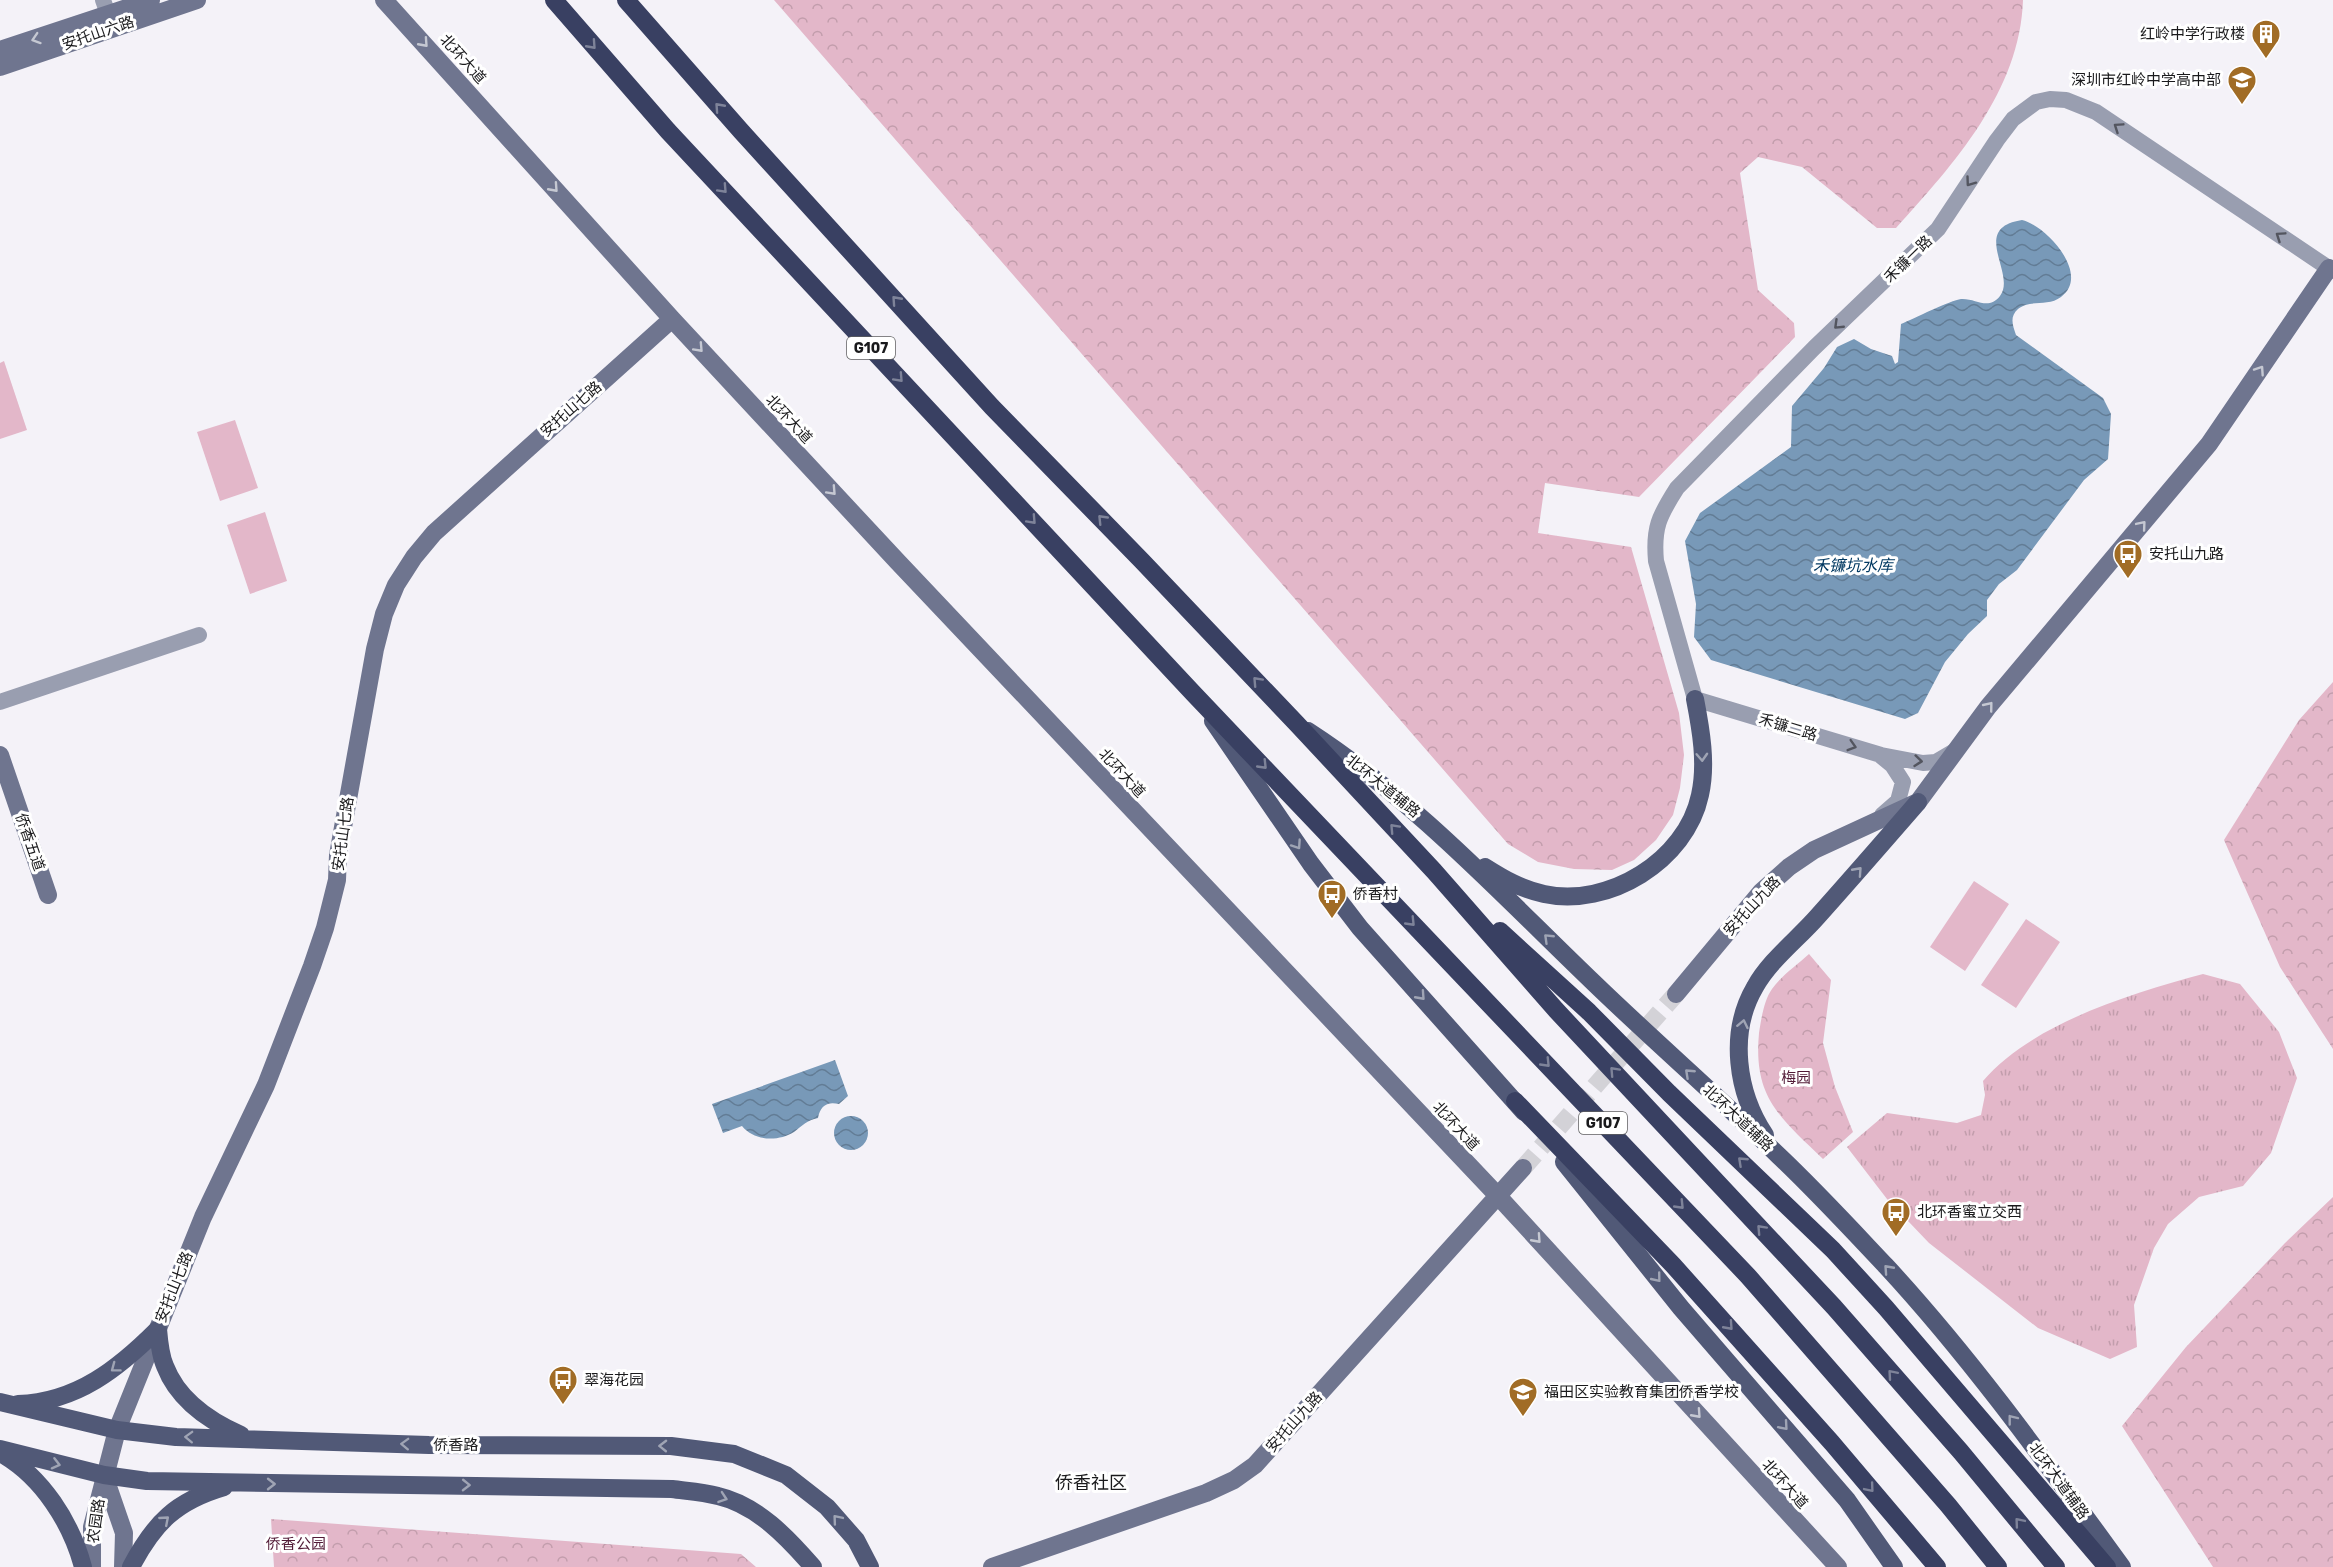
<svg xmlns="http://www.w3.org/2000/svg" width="2333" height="1567" viewBox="0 0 2333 1567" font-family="Rubik,'Noto Sans SC',sans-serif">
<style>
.grass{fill:url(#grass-tufts)}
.forest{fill:url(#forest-crowns)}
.garden{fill:#e3b7c9}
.water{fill:url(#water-waves)}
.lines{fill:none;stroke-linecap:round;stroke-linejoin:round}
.secondary-tunnel{stroke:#d3d2d7;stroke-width:18;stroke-dasharray:18 9;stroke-linecap:butt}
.street{stroke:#999eb0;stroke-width:16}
.secondary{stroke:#6f758f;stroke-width:18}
.primary{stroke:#515977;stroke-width:18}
.highway{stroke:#394062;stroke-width:18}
.oneway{stroke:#c5c8d2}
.oneway2{stroke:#7e8399}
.oneway3{stroke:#53555f}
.oneway4{stroke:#9fa4b4}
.labels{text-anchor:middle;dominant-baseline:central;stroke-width:6;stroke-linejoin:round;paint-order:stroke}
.shield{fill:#fff;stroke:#5f5f60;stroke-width:1.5}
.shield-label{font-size:14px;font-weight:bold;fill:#1a1a1c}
.street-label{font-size:15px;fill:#1a1a1c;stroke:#fff}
.poi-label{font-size:15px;fill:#1a1a1c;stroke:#fff;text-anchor:start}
.park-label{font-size:15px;fill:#511a36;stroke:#fff}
.water-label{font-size:16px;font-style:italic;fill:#003861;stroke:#fff}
.quarter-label{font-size:18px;fill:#1a1a1c;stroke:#fff}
</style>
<defs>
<pattern id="grass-tufts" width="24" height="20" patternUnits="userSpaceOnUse" patternTransform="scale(1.5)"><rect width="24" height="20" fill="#e3b7c9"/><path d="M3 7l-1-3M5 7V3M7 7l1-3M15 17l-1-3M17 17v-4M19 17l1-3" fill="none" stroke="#c29dac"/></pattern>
<pattern id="forest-crowns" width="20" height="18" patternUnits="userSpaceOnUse" patternTransform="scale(1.5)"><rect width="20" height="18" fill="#e3b7c9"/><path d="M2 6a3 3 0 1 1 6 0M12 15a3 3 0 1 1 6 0" fill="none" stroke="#c29dac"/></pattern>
<pattern id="water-waves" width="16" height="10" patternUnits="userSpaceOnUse" patternTransform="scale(1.5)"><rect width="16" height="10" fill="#7899b8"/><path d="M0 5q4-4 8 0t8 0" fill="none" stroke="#627c95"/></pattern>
</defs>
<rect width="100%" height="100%" fill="#f4f2f8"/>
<!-- grass -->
<path class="grass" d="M2203 974 2240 984 2279 1032 2297 1078 2271 1153 2243 1186 2199 1197 2168 1224 2154 1248 2134 1305 2137 1347 2110 1359 2038 1328 1929 1243 1887 1199 1847 1147 1887 1113 1957 1123 1981 1115 1985 1095 1983 1081C2031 1024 2132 993 2203 974Z"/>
<!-- forest -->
<path class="forest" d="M774 0H2023C2020 91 1954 164 1896 228H1877L1802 167 1758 157 1740 173 1758 290 1794 323 1795 337 1639 497 1545 483 1538 533 1631 547 1679 713 1684 755 1680 788 1673 815 1656 840 1634 860 1612 870 1574 869 1538 862 1508 844Z
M2333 682V1049L2280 967 2224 840 2299 720Z
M1809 954 1831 980 1823 1043 1835 1087 1853 1132 1823 1159C1780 1117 1753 1098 1759 1033 1761 1020 1764 1000 1772 989 1781 976 1797 965 1809 954Z
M2333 1197V1567H2213L2122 1426 2186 1347 2285 1243Z
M271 1519 741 1554 756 1567H274Z"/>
<!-- garden -->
<path class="garden" d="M4 361 27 430 0 439V363Z
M235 420 258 488 220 501 197 432Z
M265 512 287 581 250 594 227 525Z
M1974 881 2009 904 1965 971 1930 947Z
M2026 919 2060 942 2016 1008 1981 985Z"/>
<!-- water -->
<path class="water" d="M2022 220C2047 226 2091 275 2061 297 2048 307 2030 299 2018 309 2009 317 2013 326 2016 335L2103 398 2111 414 2108 459 2084 480 2017 570 1999 584 1987 600V616L1968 634 1945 662 1918 713 1905 719 1711 660 1694 637 1696 604 1685 541 1700 513 1791 447 1792 406 1824 368 1837 347 1854 339 1871 349 1892 356 1895 364 1898 362 1901 324C1913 319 1951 300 1961 299 1976 298 1988 311 2000 296 2017 274 1969 228 2022 220Z
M835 1060 848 1096 839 1104C827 1101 820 1106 818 1118 807 1120 802 1126 794 1132 778 1142 754 1141 742 1126L723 1133 712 1104Z
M834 1133a17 17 0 1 1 34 0a17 17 0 1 1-34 0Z"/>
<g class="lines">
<!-- secondary-tunnel -->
<path class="secondary-tunnel" d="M1523 1168 1676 994"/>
<!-- street -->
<path class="street" d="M103 0 108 14
M0 702 199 635
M1953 752 1936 762 1923 763 1881 755 1695 699 1656 561C1653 528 1659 516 1677 488L1814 348 1938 229 1997 140 2013 119 2036 102 2050 99 2066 100 2096 112 2333 271
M1881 756 1892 765 1903 782 1898 801 1882 815"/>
<!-- secondary -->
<path class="secondary" d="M384 0 672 319 897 561 1498 1196 1838 1567
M0 50 151 0
M0 67 197 0
M0 755 48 895
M1676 994 1761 892 1789 867 1814 850 1918 802 1988 707 2209 444 2329 268
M104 1475 124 1533 123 1567
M92 1567V1527L117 1430 203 1217 266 1085 312 966 325 928 337 880 338 855 375 649 384 614 396 585 414 557 434 533 672 319
M992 1567 1206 1493 1234 1480 1255 1465 1523 1168"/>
<!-- primary -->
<path class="primary" d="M1213 721 1311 864 1360 928 1524 1112
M1308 731C1416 801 1502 895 1594 983 1655 1042 1719 1097 1779 1156 1816 1191 1851 1229 1886 1266 1972 1359 2047 1464 2122 1567
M1485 867C1504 879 1521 889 1544 894 1608 908 1686 861 1700 795 1707 764 1701 730 1695 699
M1765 1135C1737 1093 1728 1033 1755 987 1770 960 1798 939 1818 916 1852 878 1885 840 1918 802
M1564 1162 1681 1308 1847 1500 1894 1567
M158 1329C159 1341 160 1355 165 1366 178 1400 209 1421 241 1435
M0 1402 117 1430 176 1437 429 1445 671 1446 734 1454 786 1475 827 1507 856 1540 870 1567
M18 1404C77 1402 119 1368 158 1329
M0 1449 104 1475 147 1481 672 1489C687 1491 703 1492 718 1496 757 1505 788 1538 813 1567
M2 1454C42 1477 71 1522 83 1567
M131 1567C154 1523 176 1501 224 1487"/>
<!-- highway -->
<path class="highway" d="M554 0 668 131 1193 693 1748 1276 1948 1505 1998 1567
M626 0 741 131 992 407 1142 561 1297 724 1434 871 1556 1010 1834 1307 1961 1452 2056 1567
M1500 931 1589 1012 1669 1093 1833 1250 1886 1308 2107 1567
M1515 1101 1673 1265 1832 1443 1937 1567"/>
</g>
<!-- one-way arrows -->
<defs><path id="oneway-chevron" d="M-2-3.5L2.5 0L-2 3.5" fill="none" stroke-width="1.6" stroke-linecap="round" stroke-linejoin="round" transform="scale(1.5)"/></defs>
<g class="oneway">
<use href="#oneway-chevron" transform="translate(36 39) rotate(162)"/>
<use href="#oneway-chevron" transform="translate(424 43) rotate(48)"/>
<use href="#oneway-chevron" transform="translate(554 188) rotate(48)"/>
<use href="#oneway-chevron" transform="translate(699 348) rotate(47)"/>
<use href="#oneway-chevron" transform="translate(2260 370) rotate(-56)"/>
<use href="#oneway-chevron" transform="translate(832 491) rotate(47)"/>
<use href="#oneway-chevron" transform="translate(2142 525) rotate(-50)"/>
<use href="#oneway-chevron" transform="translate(1989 706) rotate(-51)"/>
<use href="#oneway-chevron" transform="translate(1537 1239) rotate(48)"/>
<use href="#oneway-chevron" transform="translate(1697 1414) rotate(48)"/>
</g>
<g class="oneway2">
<use href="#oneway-chevron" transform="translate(592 45) rotate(48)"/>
<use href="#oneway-chevron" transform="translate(719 107) rotate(-132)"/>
<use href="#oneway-chevron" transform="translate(723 189) rotate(47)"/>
<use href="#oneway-chevron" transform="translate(896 300) rotate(-132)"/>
<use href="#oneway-chevron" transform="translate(899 378) rotate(47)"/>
<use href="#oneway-chevron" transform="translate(1102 519) rotate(-134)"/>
<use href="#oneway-chevron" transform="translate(1032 520) rotate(47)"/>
<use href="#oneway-chevron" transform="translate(1257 681) rotate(-133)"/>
<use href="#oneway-chevron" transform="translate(1263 765) rotate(46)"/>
<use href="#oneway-chevron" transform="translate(1394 828) rotate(-133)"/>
<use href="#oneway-chevron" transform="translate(1411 922) rotate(46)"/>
<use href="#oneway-chevron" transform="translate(1546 1063) rotate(46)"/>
<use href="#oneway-chevron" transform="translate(1614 1071) rotate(-133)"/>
<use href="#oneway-chevron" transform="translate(1742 1161) rotate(-137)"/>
<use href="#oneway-chevron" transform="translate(1680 1205) rotate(46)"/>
<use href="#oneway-chevron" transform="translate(1761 1229) rotate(-133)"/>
<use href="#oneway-chevron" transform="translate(1729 1326) rotate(48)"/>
<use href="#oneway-chevron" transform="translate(1892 1374) rotate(-131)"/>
<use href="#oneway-chevron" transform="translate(1870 1488) rotate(50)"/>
<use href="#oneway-chevron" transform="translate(2019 1522) rotate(-130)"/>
</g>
<g class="oneway3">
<use href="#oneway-chevron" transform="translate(2118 127) rotate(-146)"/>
<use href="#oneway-chevron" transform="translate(1970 182) rotate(126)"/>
<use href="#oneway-chevron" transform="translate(2280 236) rotate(-146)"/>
<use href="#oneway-chevron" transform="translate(1838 325) rotate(136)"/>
<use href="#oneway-chevron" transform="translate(1852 746) rotate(17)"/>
<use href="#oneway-chevron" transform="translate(1918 761) rotate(6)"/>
</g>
<g class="oneway4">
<use href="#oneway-chevron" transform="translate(1702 757) rotate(87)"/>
<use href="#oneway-chevron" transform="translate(1297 845) rotate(56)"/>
<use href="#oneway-chevron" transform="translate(1858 871) rotate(-48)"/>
<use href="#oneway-chevron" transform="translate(1548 938) rotate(-136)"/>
<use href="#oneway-chevron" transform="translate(1421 996) rotate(48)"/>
<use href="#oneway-chevron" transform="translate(1743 1024) rotate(-78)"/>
<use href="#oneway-chevron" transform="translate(1689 1073) rotate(-137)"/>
<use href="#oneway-chevron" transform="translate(1888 1269) rotate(-132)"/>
<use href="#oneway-chevron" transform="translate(1657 1278) rotate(51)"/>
<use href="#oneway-chevron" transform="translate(115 1368) rotate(143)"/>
<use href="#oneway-chevron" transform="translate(2012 1419) rotate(-128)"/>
<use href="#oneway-chevron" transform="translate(1784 1426) rotate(49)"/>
<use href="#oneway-chevron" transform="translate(189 1437) rotate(-178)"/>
<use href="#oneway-chevron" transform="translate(405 1444) rotate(-178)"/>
<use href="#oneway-chevron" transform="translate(663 1446) rotate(-179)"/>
<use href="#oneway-chevron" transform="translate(56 1464) rotate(14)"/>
<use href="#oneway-chevron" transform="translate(271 1484)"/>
<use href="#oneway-chevron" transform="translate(466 1485) rotate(1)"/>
<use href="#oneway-chevron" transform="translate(723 1498) rotate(19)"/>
<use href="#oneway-chevron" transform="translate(837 1519) rotate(-130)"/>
<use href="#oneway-chevron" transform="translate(165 1520) rotate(-41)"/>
</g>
<!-- icons -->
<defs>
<g id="building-pin" transform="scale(1.5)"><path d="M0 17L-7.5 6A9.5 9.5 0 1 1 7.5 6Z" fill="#a16c25" stroke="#fff"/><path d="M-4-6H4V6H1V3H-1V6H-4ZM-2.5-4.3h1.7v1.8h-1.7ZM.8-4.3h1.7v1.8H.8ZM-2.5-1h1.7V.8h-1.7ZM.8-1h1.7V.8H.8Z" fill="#fff"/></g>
<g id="school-pin" transform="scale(1.5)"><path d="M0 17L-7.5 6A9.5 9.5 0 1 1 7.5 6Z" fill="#a16c25" stroke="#fff"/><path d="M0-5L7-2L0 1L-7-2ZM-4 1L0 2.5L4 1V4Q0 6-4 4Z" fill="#fff"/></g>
<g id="bus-pin" transform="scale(1.5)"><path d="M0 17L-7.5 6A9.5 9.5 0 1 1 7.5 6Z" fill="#a16c25" stroke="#fff"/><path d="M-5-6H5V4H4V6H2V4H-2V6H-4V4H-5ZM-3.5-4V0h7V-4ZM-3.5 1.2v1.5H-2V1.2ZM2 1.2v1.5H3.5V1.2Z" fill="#fff"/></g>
</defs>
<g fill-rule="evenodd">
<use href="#building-pin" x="2266" y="34"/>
<use href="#school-pin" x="2242" y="80"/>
<use href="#bus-pin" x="2128" y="554"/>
<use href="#bus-pin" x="1332" y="894"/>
<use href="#bus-pin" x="1896" y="1212"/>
<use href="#bus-pin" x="563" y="1380"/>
<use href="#school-pin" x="1523" y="1392"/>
</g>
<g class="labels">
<!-- shield labels -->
<g class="shield">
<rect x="847" y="337" width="48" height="22" rx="4.5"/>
<rect x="1579" y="1112" width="48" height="22" rx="4.5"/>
</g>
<g class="shield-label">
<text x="871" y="348">G107</text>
<text x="1603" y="1123">G107</text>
</g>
<!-- street labels -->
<g class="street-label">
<text transform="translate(98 33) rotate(-19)">安托山六路</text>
<text transform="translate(463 59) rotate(48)">北环大道</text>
<text transform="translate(1908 259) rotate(-44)">禾镰一路</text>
<text transform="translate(571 409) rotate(-41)">安托山七路</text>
<text transform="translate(789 419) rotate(47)">北环大道</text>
<text transform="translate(1788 727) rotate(17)">禾镰二路</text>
<text transform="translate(1122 773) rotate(47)">北环大道</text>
<text transform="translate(1383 786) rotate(39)">北环大道辅路</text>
<text transform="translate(343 834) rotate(-82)">安托山七路</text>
<text transform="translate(30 842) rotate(71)">侨香五道</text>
<text transform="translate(1752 906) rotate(-47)">安托山九路</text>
<text transform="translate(1738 1118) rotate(43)">北环大道辅路</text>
<text transform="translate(1456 1126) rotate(47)">北环大道</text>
<text transform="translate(174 1287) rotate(-68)">安托山七路</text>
<text transform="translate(1294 1422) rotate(-48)">安托山九路</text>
<text x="456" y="1445">侨香路</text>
<text transform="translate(2059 1481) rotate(54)">北环大道辅路</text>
<text transform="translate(1785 1484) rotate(48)">北环大道</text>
<text transform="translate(96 1521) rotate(-82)">农园路</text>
</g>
<!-- poi labels -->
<g class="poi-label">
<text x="2245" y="34" text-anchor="end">红岭中学行政楼</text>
<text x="2221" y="80" text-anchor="end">深圳市红岭中学高中部</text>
<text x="2149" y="554">安托山九路</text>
<text x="1353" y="894">侨香村</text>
<text x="1917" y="1212">北环香蜜立交西</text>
<text x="584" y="1380">翠海花园</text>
<text x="1544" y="1392">福田区实验教育集团侨香学校</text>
</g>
<!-- park labels -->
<g class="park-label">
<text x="1796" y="1078">梅园</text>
<text x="296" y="1544">侨香公园</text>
</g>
<!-- water labels -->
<g class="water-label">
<text x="1853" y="565">禾镰坑水库</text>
</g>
<!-- quarter labels -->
<g class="quarter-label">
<text x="1091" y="1483">侨香社区</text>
</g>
</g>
</svg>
